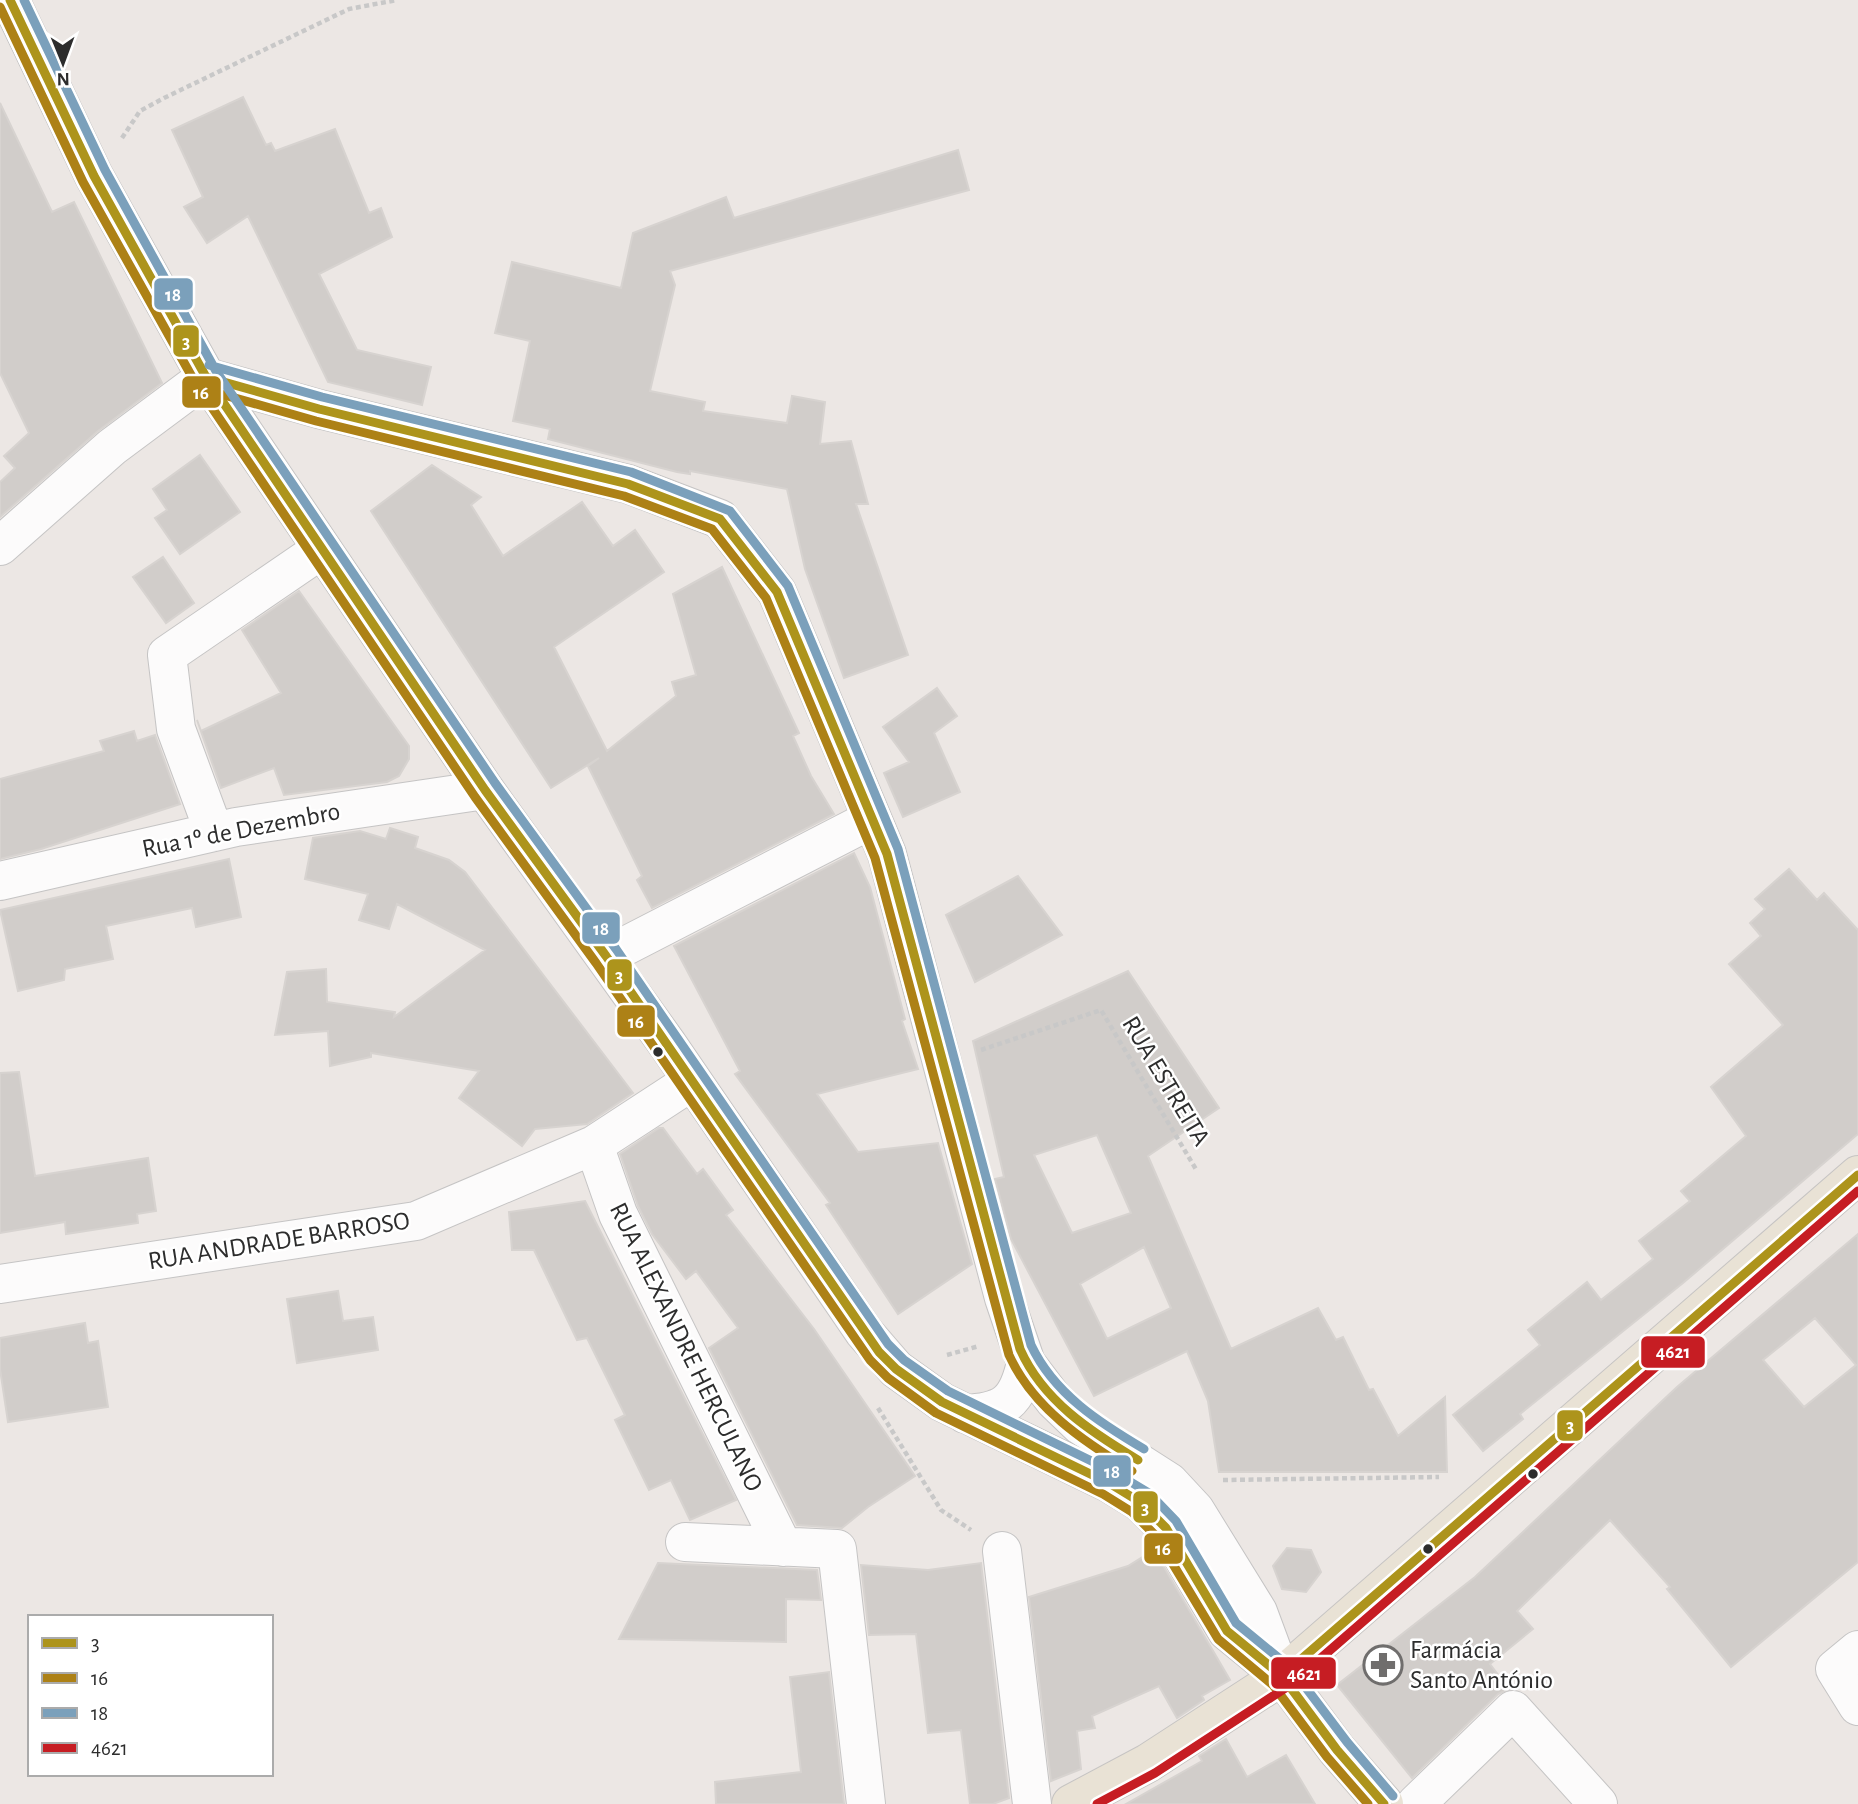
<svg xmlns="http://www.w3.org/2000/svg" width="1858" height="1804" viewBox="0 0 1858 1804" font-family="'Alegreya Sans',sans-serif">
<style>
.building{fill:#d1cdca;stroke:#d7d3d0;stroke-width:2;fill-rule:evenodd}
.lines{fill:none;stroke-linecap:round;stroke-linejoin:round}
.minor-casing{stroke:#c5c4c4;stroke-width:40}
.major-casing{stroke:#c6c4c3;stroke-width:40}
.path{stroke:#c8c8c8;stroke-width:4.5;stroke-dasharray:5 3.5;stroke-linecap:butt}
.minor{stroke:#fcfbfb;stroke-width:38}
.major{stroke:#e9e2d5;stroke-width:38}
.bus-1-casing{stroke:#fff;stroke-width:14}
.bus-2-casing{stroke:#fff;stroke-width:14}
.bus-3-casing{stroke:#fff;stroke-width:14}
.bus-4-casing{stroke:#fff;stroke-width:14}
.bus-1{stroke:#ad941c;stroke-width:9}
.bus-2{stroke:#ad8116;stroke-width:9}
.bus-3{stroke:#7ba0bb;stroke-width:9}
.bus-4{stroke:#c61d23;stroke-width:9}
.bus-dot{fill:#2d2d2d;stroke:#fff;stroke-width:2.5}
.labels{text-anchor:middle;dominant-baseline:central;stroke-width:5;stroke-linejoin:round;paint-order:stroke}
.street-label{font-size:26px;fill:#2d2d2d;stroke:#fff}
.poi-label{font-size:26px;fill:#2d2d2d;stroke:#fff;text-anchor:start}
.line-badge{stroke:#fff;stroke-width:2.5}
.badge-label{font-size:19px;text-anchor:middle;font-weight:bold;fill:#fff}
</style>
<rect width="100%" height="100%" fill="#ece7e4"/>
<!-- building -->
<path class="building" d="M243 97 266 145 271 143 275 151 335 129 369 213 381 208 392 237 319 274 357 350 431 367 422 405 328 382 248 216 207 243 184 207 203 197 172 130Z
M0 103 52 212 74 202 162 383 98 431 0 517V482L15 468 4 456 29 433 0 373Z
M958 150 969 190 670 271 675 285 650 391 705 402 703 411 787 423 792 396 825 402 820 444 851 441 868 504H856L908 655 844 678 805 569 787 489 690 471V474L677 472 548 439 550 429 513 421 530 341 495 333 512 262 621 288 633 233 726 197 734 218Z
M200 455 240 512 180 554 155 518 167 510 153 489Z
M432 465 481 497 471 505 503 556 582 502 613 546 635 530 664 572 554 647 607 751 676 696 672 682 696 675 673 594 722 567 799 733 793 736 811 776 834 814 652 908 637 880 642 876 588 766 599 758 551 788 371 511Z
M163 557 194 603 166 623 133 577Z
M299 591 409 746V759L399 776 387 782 284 795 274 768 221 788 197 720 201 731 281 693 242 630Z
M937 688 957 716 934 733 960 792 903 817 884 773 909 762 883 727Z
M134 731 137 741 155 735 180 804 41 849 0 859V779L104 751 100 741Z
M390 828 418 837 415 848 449 860 465 872 633 1093 587 1124 535 1129 522 1146 459 1098 479 1071 371 1053V1057L330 1066 328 1031 275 1035 287 972 326 969 327 1002 395 1012 394 1017 485 950 397 904 389 929 359 920 368 894 305 879 313 838 360 831 386 839Z
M854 853 870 887 905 1019 902 1021 918 1069 817 1094 858 1152 938 1143 972 1264 898 1314 826 1205 830 1203 735 1074 740 1071 674 946Z
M229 859 241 917 196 927 192 908 106 926 113 959 65 969 64 980 18 991 0 910Z
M1789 869 1817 900 1824 893 1858 930V1134L1683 1283 1520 1414 1523 1419 1483 1451 1453 1415 1540 1345 1528 1330 1587 1282 1601 1300 1653 1259 1639 1241 1690 1201 1681 1191 1746 1136 1711 1087 1783 1025 1729 964 1761 936 1750 923 1765 909 1755 899Z
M1018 876 1062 935 975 982 946 915Z
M1128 971 1219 1108 1148 1156 1231 1349 1318 1308 1336 1340 1343 1337 1369 1390 1373 1389 1398 1436 1445 1397 1447 1472H1219L1208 1401 1187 1351 1094 1396 1011 1239 995 1179 1004 1177 973 1041ZM1097 1135 1131 1213 1072 1233 1034 1155ZM1144 1247 1171 1308 1107 1339 1080 1284Z
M19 1072 35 1176 148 1158 156 1211 137 1214 138 1223 66 1234 65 1222 0 1233V1073Z
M659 1128H663L697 1174 703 1169 733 1210 726 1215 814 1329 915 1476 868 1507 842 1528 797 1525 709 1348 738 1328 696 1271 686 1279 652 1234 638 1206 620 1154Z
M585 1201 736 1500 690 1520 671 1480 649 1490 615 1420 625 1415 587 1338 577 1340 534 1250H512L509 1212Z
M1858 1234V1562L1731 1667 1667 1589 1670 1587 1610 1520 1517 1611 1533 1629 1490 1664 1509 1689 1498 1694 1412 1778 1337 1685 1475 1577 1677 1387ZM1815 1318 1856 1365 1804 1407 1763 1360Z
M338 1291 343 1321 373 1317 378 1350 297 1363 287 1299Z
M85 1323 88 1343 98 1341 108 1407 8 1422 0 1369V1338Z
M1287 1548 1311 1550 1321 1572 1306 1592 1282 1589 1273 1566Z
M1154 1550 1230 1680 1202 1696 1204 1700 1177 1718 1159 1686 1092 1716 1095 1728 1077 1731 1081 1769 1051 1781 1029 1597 1128 1566Z
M658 1563 817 1570 821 1600 786 1599V1642L619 1639Z
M981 1563 1009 1798 993 1804H970L961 1730 928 1733 916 1634 869 1635 861 1565 928 1570Z
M829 1672 844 1804H716L715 1782 801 1772 790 1677Z
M1226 1739 1247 1777 1286 1755 1315 1804H1126L1202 1761 1199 1756Z"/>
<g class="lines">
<!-- minor casing -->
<g class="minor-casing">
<path id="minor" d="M10 0 94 176 206 377 485 790 668 1045 864 1332 896 1369 942 1402 1109 1483 1140 1502 1166 1528 1227 1631 1282 1676
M206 377 319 409 628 484 720 519 777 592 887 854 1004 1298 1026 1363 1054 1400 1080 1425 1169 1482 1195 1510 1258 1612 1281 1674
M0 546 112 447 206 377
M214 832 176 729 167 655 322 549
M0 881 236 827 485 790
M606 956 872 819
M594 1145 618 1214 783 1547
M0 1284 416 1221 594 1145 692 1081
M965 1414C1005 1412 1017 1402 1026 1363
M685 1542 837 1549 866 1804
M1002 1551 1032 1804
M1858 1650 1835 1669 1858 1706
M1416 1804 1513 1710 1598 1804"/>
</g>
<!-- major casing -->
<g class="major-casing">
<path id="major" d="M1282 1676 1337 1750 1384 1804
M1071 1804 1148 1763 1282 1676 1858 1175"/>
</g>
<!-- path -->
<path class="path" d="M122 138 140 111 164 98 349 9 397 0
M981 1050 1101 1010 1197 1171
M947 1355 979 1346
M878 1408 941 1510 971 1530
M1223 1480 1439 1477"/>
<!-- minor -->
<use href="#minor" class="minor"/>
<!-- major -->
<use href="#major" class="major"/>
<!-- bus-1 casing -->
<g class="bus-1-casing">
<path id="bus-1" d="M10 0 94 176 206 377 485 790 606 956 879 1352 896 1369 942 1402 1109 1483 1140 1502 1166 1528 1227 1631 1282 1676 1337 1750 1384 1804
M206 377 319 409 628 484 720 519 777 592 887 854 1020 1349C1043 1401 1091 1432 1138 1460
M1282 1676 1858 1175"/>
</g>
<!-- bus-2 casing -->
<g class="bus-2-casing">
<path id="bus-2" d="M0 7 83 182 196 384 475 797 596 963 870 1360 888 1378 936 1413 1103 1494 1132 1512 1156 1536 1218 1639 1273 1685 1327 1757 1368 1804
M203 389 316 421 624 496 712 529 766 598 875 858 1009 1355C1033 1408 1083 1441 1132 1471"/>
</g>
<!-- bus-3 casing -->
<g class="bus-3-casing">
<path id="bus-3" d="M24 0 105 170 216 371 495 783 616 949 888 1344 904 1360 948 1391 1114 1472 1149 1493 1176 1521 1236 1623 1291 1668 1347 1742 1393 1796
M209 365 322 397 631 472 730 511 788 586 898 849 1031 1345C1054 1394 1100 1423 1144 1449"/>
</g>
<!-- bus-4 casing -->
<g class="bus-4-casing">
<path id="bus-4" d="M1097 1804 1155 1773 1290 1685 1858 1191"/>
</g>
<!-- bus-1 -->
<use href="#bus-1" class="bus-1"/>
<!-- bus-2 -->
<use href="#bus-2" class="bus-2"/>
<!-- bus-3 -->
<use href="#bus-3" class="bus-3"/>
<!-- bus-4 -->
<use href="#bus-4" class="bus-4"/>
</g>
<!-- icons -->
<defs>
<g id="pharmacy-ring" transform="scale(2.0125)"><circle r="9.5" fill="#fff" stroke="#706e6d" stroke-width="1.5"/><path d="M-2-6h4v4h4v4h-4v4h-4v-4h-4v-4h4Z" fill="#706e6d"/></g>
</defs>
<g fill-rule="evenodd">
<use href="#pharmacy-ring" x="1383" y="1665"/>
</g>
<!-- markers -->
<g class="bus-dot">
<circle cx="658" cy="1052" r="6"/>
<circle cx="1533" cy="1474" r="6"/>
<circle cx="1428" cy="1549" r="6"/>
</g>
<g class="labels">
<!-- street labels -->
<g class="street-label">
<text transform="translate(241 830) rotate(-11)">Rua 1º de Dezembro</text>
<text transform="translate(1166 1081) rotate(59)">RUA ESTREITA</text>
<text transform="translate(279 1241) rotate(-9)">RUA ANDRADE BARROSO</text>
<text transform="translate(686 1347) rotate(64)">RUA ALEXANDRE HERCULANO</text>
</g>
<!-- poi labels -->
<g class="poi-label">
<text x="1410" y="1650">Farmácia<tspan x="1410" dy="30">Santo António</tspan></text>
</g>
</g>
<g class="line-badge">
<rect x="153" y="277" width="41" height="34" rx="7" fill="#7ba0bb"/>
<rect x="172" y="324" width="28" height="34" rx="7" fill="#ad941c"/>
<rect x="181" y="375" width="41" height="34" rx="7" fill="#ad8116"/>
<rect x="581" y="911" width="40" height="34" rx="7" fill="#7ba0bb"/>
<rect x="606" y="958" width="27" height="34" rx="7" fill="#ad941c"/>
<rect x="616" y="1004" width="40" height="34" rx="7" fill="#ad8116"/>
<rect x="1640" y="1335" width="66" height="34" rx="7" fill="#c61d23"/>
<rect x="1556" y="1409" width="28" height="33" rx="7" fill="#ad941c"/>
<rect x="1092" y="1454" width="40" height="34" rx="7" fill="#7ba0bb"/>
<rect x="1132" y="1490" width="27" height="34" rx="7" fill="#ad941c"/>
<rect x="1143" y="1532" width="41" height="33" rx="7" fill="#ad8116"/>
<rect x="1270" y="1656" width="67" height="34" rx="7" fill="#c61d23"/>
</g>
<g class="badge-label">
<text x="173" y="301">18</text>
<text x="186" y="348">3</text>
<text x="201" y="399">16</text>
<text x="601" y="935">18</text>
<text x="619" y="982">3</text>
<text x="636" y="1028">16</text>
<text x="1673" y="1358">4621</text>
<text x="1570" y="1432">3</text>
<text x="1112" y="1478">18</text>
<text x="1145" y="1514">3</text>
<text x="1163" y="1555">16</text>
<text x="1304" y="1680">4621</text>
</g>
<!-- legend -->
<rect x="28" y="1615" width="245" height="161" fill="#ffffff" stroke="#ababab" stroke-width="2"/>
<rect x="42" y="1638" width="35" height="10" fill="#ad941c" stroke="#ababab" stroke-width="2"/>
<text x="91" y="1650" font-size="21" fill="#2d2d2d">3</text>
<rect x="42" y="1673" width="35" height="10" fill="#ad8116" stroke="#ababab" stroke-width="2"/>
<text x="91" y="1685" font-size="21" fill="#2d2d2d">16</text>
<rect x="42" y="1708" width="35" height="10" fill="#7ba0bb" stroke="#ababab" stroke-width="2"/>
<text x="91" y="1720" font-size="21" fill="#2d2d2d">18</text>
<rect x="42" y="1743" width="35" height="10" fill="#c61d23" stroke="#ababab" stroke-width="2"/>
<text x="91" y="1755" font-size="21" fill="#2d2d2d">4621</text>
<!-- north arrow -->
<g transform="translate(63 63) rotate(179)" stroke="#ffffff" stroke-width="5" paint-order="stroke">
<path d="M0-5L12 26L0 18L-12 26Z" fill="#2d2d2d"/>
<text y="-10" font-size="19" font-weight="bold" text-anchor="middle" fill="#2d2d2d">N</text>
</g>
</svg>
